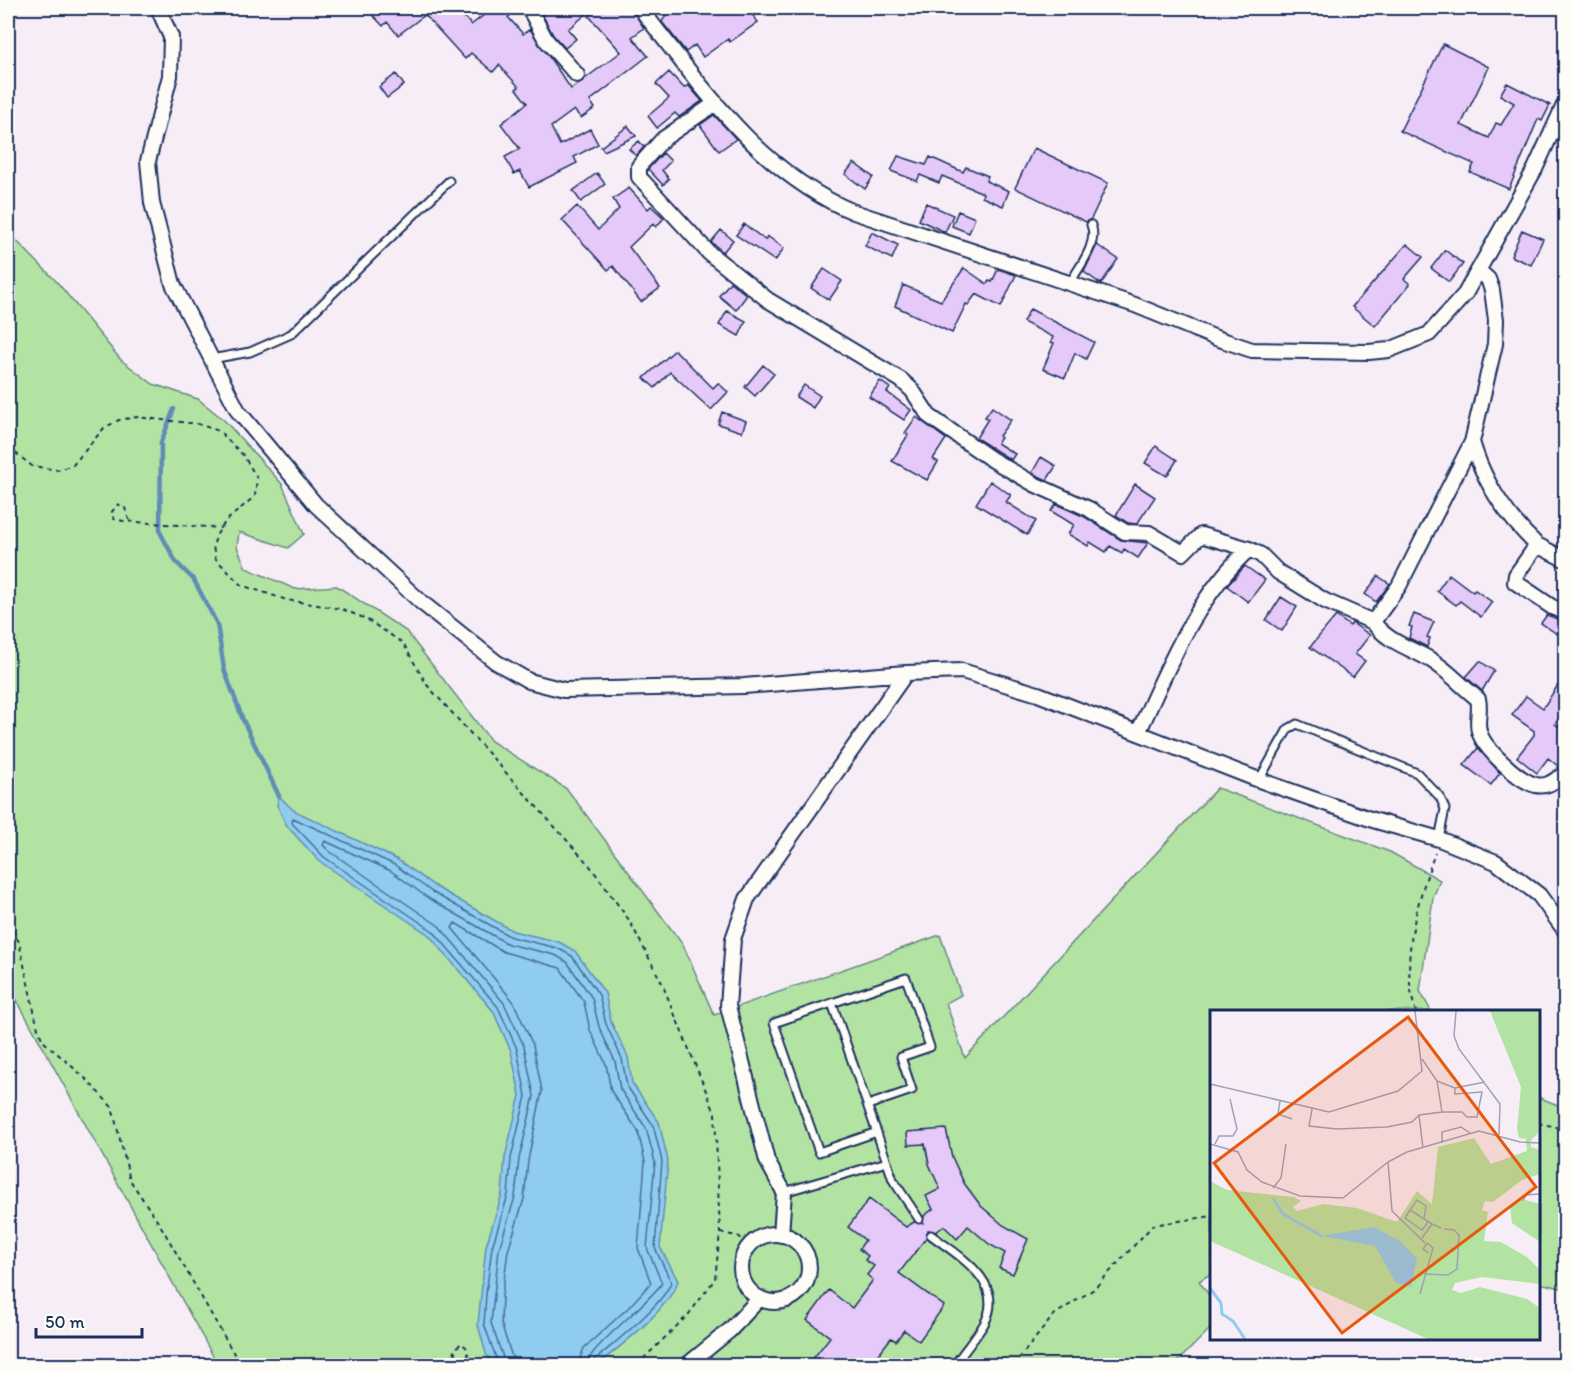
<svg xmlns="http://www.w3.org/2000/svg" width="1573" height="1373" viewBox="0 0 1573 1373" font-family="Itim,sans-serif">
<style>
.green{fill:#b3e3a2;stroke:#678980;stroke-width:1.5}
.water{fill:#8fccef;stroke:#618db5;stroke-width:1.5}
.lines{fill:none;stroke-linecap:round;stroke-linejoin:round}
.shore{stroke:#496e98;stroke-width:1.5}
.stream{stroke:#618db5;stroke-width:4.5}
.building{fill:#e5c9f8;stroke:#1b2f5e;stroke-width:1.5}
.lane-casing{stroke:#1b2f5e;stroke-width:11}
.street-casing{stroke:#1b2f5e;stroke-width:18}
.path{stroke:#1b2f5e;stroke-width:2;stroke-dasharray:4.5 4.5;stroke-linecap:butt}
.lane{stroke:#fdfcf7;stroke-width:7}
.street{stroke:#fdfcf7;stroke-width:14}
.inset-river{fill:none;stroke:#8fccef;stroke-width:3}
.inset-road{fill:none;stroke:#9ea1ba;stroke-width:1.5}
.view{fill:#e8590c;fill-opacity:0.15;stroke:#e8590c;stroke-width:3}
.inset-edge{fill:none;stroke:#1b2f5e;stroke-width:3}
</style>
<rect width="100%" height="100%" fill="#f6edf7"/>
<filter id="ink" filterUnits="userSpaceOnUse"><feTurbulence type="fractalNoise" baseFrequency=".0167" numOctaves="2"/><feDisplacementMap in="SourceGraphic" scale="12" xChannelSelector="R" yChannelSelector="G"/><feConvolveMatrix kernelMatrix="1 2 1 2 8 2 1 2 1" color-interpolation-filters="sRGB"/></filter>
<g filter="url(#ink)">
<!-- green -->
<path class="green" d="M8 232 57 282 121 360 153 384 198 399 224 420 282 484 304 534 288 548 239 532 237 547 246 568 295 589 337 586 406 631 491 741 567 789 683 945 714 1015 940 935 961 995 946 1003 965 1058 1217 788 1390 852 1440 880 1433 898 1420 991 1431 1011 1212 1012V1273L1199 1281 1211 1298V1328L1173 1366 218 1365 8 984Z
M1538 1097 1565 1108V1289L1539 1283Z"/>
<!-- water -->
<path class="water" d="M279 796 293 810 398 860 436 887 513 931 559 942 575 951 605 993 611 1022 628 1057 632 1083 659 1122 668 1161 660 1247 678 1281C667 1311 622 1345 597 1365H494L486 1354 478 1325 486 1246 502 1194 505 1157 520 1095 511 1051 493 1011 429 935 319 861 287 826 277 805Z"/>
<g class="lines">
<!-- shore -->
<path class="shore" d="M499 1366 484 1324 486 1294 492 1247 508 1195 511 1158 526 1096 517 1049 498 1007 433 931 324 857 292 823 293 818 395 865 432 892 511 937 557 948 572 956 599 995 606 1024 622 1059 627 1086 653 1125 662 1161 655 1248 671 1282C664 1304 614 1343 596 1359L594 1366
M506 1366 491 1323 499 1249 515 1197 519 1159 534 1096 524 1046 504 1003 439 926 329 851 323 845 325 841 391 871 428 898 508 944 555 955 567 962 592 998 599 1027 615 1061 620 1089 646 1128 655 1162 647 1248 662 1283C649 1303 587 1349 586 1366
M515 1366 501 1323 502 1295 508 1251 524 1199 528 1161 542 1091 533 1045 513 1001 452 928 455 923 504 952 560 968 584 1002 590 1030 606 1064 611 1091 638 1131 645 1162 638 1248 651 1283 628 1308 584 1348 577 1366"/>
<!-- stream -->
<path class="stream" d="M174 409 161 442 160 532 176 562 194 580 217 624 224 669 243 720 279 796"/>
</g>
<!-- building -->
<path class="building" d="M366 8H457L471 25 493 8H520L508 17 523 34 530 29 571 89 621 52 589 16 597 8H631L644 28 632 37 648 56 590 101 595 108 581 118 574 110 551 127 560 145 590 129 598 144 574 157 577 163 529 187 520 171 514 174 505 157 520 149 501 124 527 103 516 89 519 87 499 65 493 72 471 53 465 59 425 15 398 35 387 22 383 26Z
M539 8H594L568 29 576 39 565 48 553 35Z
M670 8H747L758 22 730 42 728 39 703 57 695 45 686 52 662 22Z
M1443 44 1489 67 1461 125 1489 138 1496 123 1501 125 1514 103 1500 95 1507 83 1550 105 1542 121 1538 119 1509 189 1470 172 1474 164 1400 131Z
M669 72 684 88 688 85 702 101 679 117 675 113 657 128 648 116 669 98 656 84Z
M396 74 404 85 387 98 379 87Z
M714 115 736 139 719 151 700 125Z
M628 126 636 136 604 151 601 147Z
M639 141 644 147 636 156 629 149Z
M1034 148 1108 183 1091 219 1086 222 1015 188Z
M663 153 671 161 662 170 669 179 663 185 648 169Z
M898 156 926 165 930 157 963 172 966 167 988 176 986 181 1009 191 1003 206 982 197 983 193 942 176 939 183 920 175 917 181 891 171Z
M854 163 873 177 865 189 845 174Z
M597 173 605 184 581 202 573 191Z
M629 188 648 209 651 206 664 218 656 227 653 224 629 247 660 288 641 302 613 266 608 270 562 220 577 206 598 230 619 209 613 199Z
M926 203 953 215 945 232 919 220Z
M958 211 975 218 969 233 952 226Z
M744 224 765 240 767 236 784 248 775 261 736 235Z
M721 230 733 240 723 252 711 242Z
M1522 230 1543 239 1531 265 1511 256Z
M872 232 898 245 892 259 865 246Z
M1407 244 1423 257 1404 279 1410 284 1375 326 1352 307Z
M1097 245 1118 259 1101 284 1084 272Z
M1445 250 1463 264 1449 282 1431 268Z
M964 268 987 284 989 281 992 282 998 269 1016 275 1001 307 976 294 968 305 966 304 952 333 895 306 903 285 941 301Z
M824 269 842 281 829 300 811 288Z
M730 282 747 295 736 310 719 296Z
M1030 309 1094 342 1086 359 1075 353 1065 378 1043 369 1054 343 1051 342 1053 337 1023 322Z
M727 311 746 321 739 336 719 325Z
M675 350 713 388 718 383 728 392 711 410 670 372 655 388 644 378Z
M763 365 774 374 755 396 745 387Z
M880 381 890 388 887 392 911 410 904 420 869 397Z
M804 385 820 396 813 408 796 397Z
M992 407 1011 420 999 436 1001 438 997 443 1015 454 1011 460 976 438 988 419 985 417Z
M722 412 746 421 742 432 718 424Z
M916 417 946 439 933 459 938 462 927 480 892 461 908 435 905 433Z
M1156 446 1177 460 1167 476 1145 463Z
M1041 457 1056 466 1047 480 1032 473Z
M990 481 1011 495 1006 502 1036 521 1027 535 976 504Z
M1135 484 1155 497 1137 524 1128 523 1116 515Z
M1056 504 1085 517 1121 540 1148 543 1138 558 1124 549 1122 553 1110 546 1106 552 1090 542 1088 546 1068 534 1074 525 1051 511Z
M1245 566 1265 580 1248 602 1227 586Z
M1449 574 1473 592 1475 590 1492 602 1481 617 1460 601 1456 605 1437 591Z
M1378 576 1390 584 1376 602 1365 594Z
M1281 597 1297 607 1282 631 1266 620Z
M1414 614 1434 622 1427 637 1430 638 1427 647 1409 638 1412 627 1409 626Z
M1547 615 1565 622 1557 634 1541 623Z
M1336 616 1350 626 1352 623 1370 635 1355 654 1365 661 1353 677 1310 647Z
M1480 661 1494 671 1482 691 1466 677Z
M1566 673V708L1555 724 1566 732V741L1559 750 1566 755V764L1559 767 1548 758 1537 773 1517 757 1534 735V731L1512 715 1526 696 1543 708Z
M1478 748 1500 773 1491 785 1464 765Z
M946 1129 952 1157 964 1183 981 1206 1003 1225 1028 1239 1013 1274 999 1268 1005 1253 989 1244 968 1226 957 1239 944 1226 936 1232 928 1230 926 1238 899 1273 944 1306 919 1341 904 1330 896 1341 891 1338 870 1365H808L830 1337 807 1320 829 1290 852 1308 873 1280 867 1275 874 1266 865 1260 868 1256 859 1249 865 1240 848 1227 869 1199 906 1227 914 1222 923 1223 924 1216 933 1209 926 1196 940 1189 929 1164 925 1144 908 1145 907 1132Z"/>
<g class="lines">
<!-- lane casing -->
<g class="lane-casing">
<path id="lane" d="M1070 283C1079 267 1099 243 1091 225
M211 359 250 352 291 334 449 181
M1259 780 1288 729 1297 724 1417 773 1440 797 1445 809 1439 839
M832 1003 774 1023 819 1152 877 1132
M868 1105 912 1090 901 1057 930 1047 906 978 832 1003 887 1162
M784 1192 887 1162 893 1180 919 1219
M931 1235C959 1256 1007 1283 984 1324 975 1339 963 1352 954 1366"/>
</g>
<!-- street casing -->
<g class="street-casing">
<path id="street" d="M158 8 171 37 170 76 148 161 152 203 173 284 238 411 316 505 421 602 496 662 529 681 564 690 744 686 906 673
M529 8 546 40 577 75
M640 8C700 84 760 174 854 212L1135 305 1216 338 1252 350 1369 352 1389 350 1429 334 1465 294 1535 169 1566 101
M716 103 663 139 639 166V177L709 253 768 300 901 380 912 390 929 416 991 459 1034 484 1089 509 1125 532 1149 533 1183 553 1201 535 1249 549 1261 555 1278 572 1325 601 1373 622 1399 586 1472 442 1495 344 1496 320 1492 290 1488 279 1479 271
M1472 442C1484 483 1506 516 1537 545L1516 575 1515 582 1552 607 1566 613
M1537 545 1566 560
M1373 622C1387 642 1411 648 1431 660 1449 671 1461 686 1478 699 1481 710 1476 721 1479 731 1483 748 1520 782 1536 785 1548 788 1556 779 1566 773
M1138 733C1168 668 1195 598 1249 549
M741 1268a34 34 0 1 1 68 0a34 34 0 1 1-68 0Z
M781 1235 784 1192 767 1161 728 1006 733 939 747 899 906 673 962 671 1038 694 1259 780 1373 820 1439 839 1496 862 1539 895 1566 932
M686 1366 730 1330 760 1298"/>
</g>
<!-- path -->
<path class="path" d="M8 447 32 466 58 470 73 465 104 428 119 420 137 417 198 424 219 431 243 455 257 478 255 496 226 521 217 534 213 546 215 558 241 585 287 600 342 609 366 619 403 643 427 685 590 866 629 920 661 981 715 1113 720 1233 715 1279 689 1314 636 1366
M129 520 125 508 118 504 111 513 114 519 123 521 221 528
M8 922 19 942 38 1029 43 1041 84 1077 112 1107 130 1180 162 1228 241 1366
M1416 1012C1399 960 1417 902 1435 853
M1538 1123 1566 1129
M720 1233 738 1236 750 1245
M465 1365 469 1357 466 1347 461 1343 454 1351 465 1366
M1013 1366 1054 1315 1094 1289 1153 1225 1212 1216"/>
<!-- lane -->
<use href="#lane" class="lane"/>
<!-- street -->
<use href="#street" class="street"/>
</g>
</g>
<!-- overview -->
<g transform="translate(1210 1010)">
<rect width="330" height="330" fill="#f6edf7"/>
<path d="M280 1H330L328 123 321 130V137L330 140V164L312 170 283 192 275 191 272 200 278 202 274 231 291 232 317 247 330 260V274L272 267 245 273 242 280 251 283 270 277 317 289 330 298V329H218L0 231V171L17 180 84 187 91 191 83 197 87 201 113 194 147 198 187 212 207 181 222 194 228 137 264 128 281 154 317 141 316 129 309 128 307 119 311 77ZM312 189 330 194V232L302 213 300 197Z" fill="#b3e3a2"/>
<path d="M164 217 190 231 207 249 201 277 186 273 165 236 112 226Z" fill="#8fccef"/>
<path class="inset-river" d="M63 188 73 204 112 226M0 278 11 293 12 304 23 311 35 329"/>
<path class="inset-road" d="M246 1 244 26 249 39 290 94 289 125M227 71 245 78V84L272 82 267 107H257L252 102H232M0 74 119 102 188 81 212 61 205 1M245 78 275 72M70 91 68 104 82 109M102 99 99 116 127 119 177 117 202 112 209 105 232 102 227 71 212 49M209 105 213 138M232 133V122L251 117 260 123M0 134 28 142 37 160 52 172 90 186 133 188 178 152M5 134 9 126H23L27 119 20 89M63 178 71 168 76 134M313 191 316 185 330 184M200 200 195 208 199 211 212 220 218 212M214 209 216 196 207 190 200 200 222 214M212 228 222 214 231 218M215 233 182 201 178 152 197 142 269 121 310 132 330 133M214 264 238 265 247 259 249 225 244 220 234 219M210 284 223 238 217 233 213 239 219 243"/>
<path class="view" d="M198 7 326 177 132 323 4 153Z"/>
<rect width="330" height="330" class="inset-edge"/>
</g>
<!-- margin -->
<rect width="1573" height="1373" fill="none" stroke="#fdfcf7" stroke-width="30"/>
<rect x="15" y="15" width="1543" height="1343" fill="none" stroke="#1b2f5e" stroke-width="2" filter="url(#ink)"/>
<!-- scale -->
<path d="M36 1328v9h106v-9" fill="none" stroke="#1b2f5e" stroke-width="3"/>
<text x="45" y="1328" font-size="18" fill="#1b2f5e" stroke="#fdfcf7" stroke-width="4.5" paint-order="stroke">50 m</text>
</svg>
